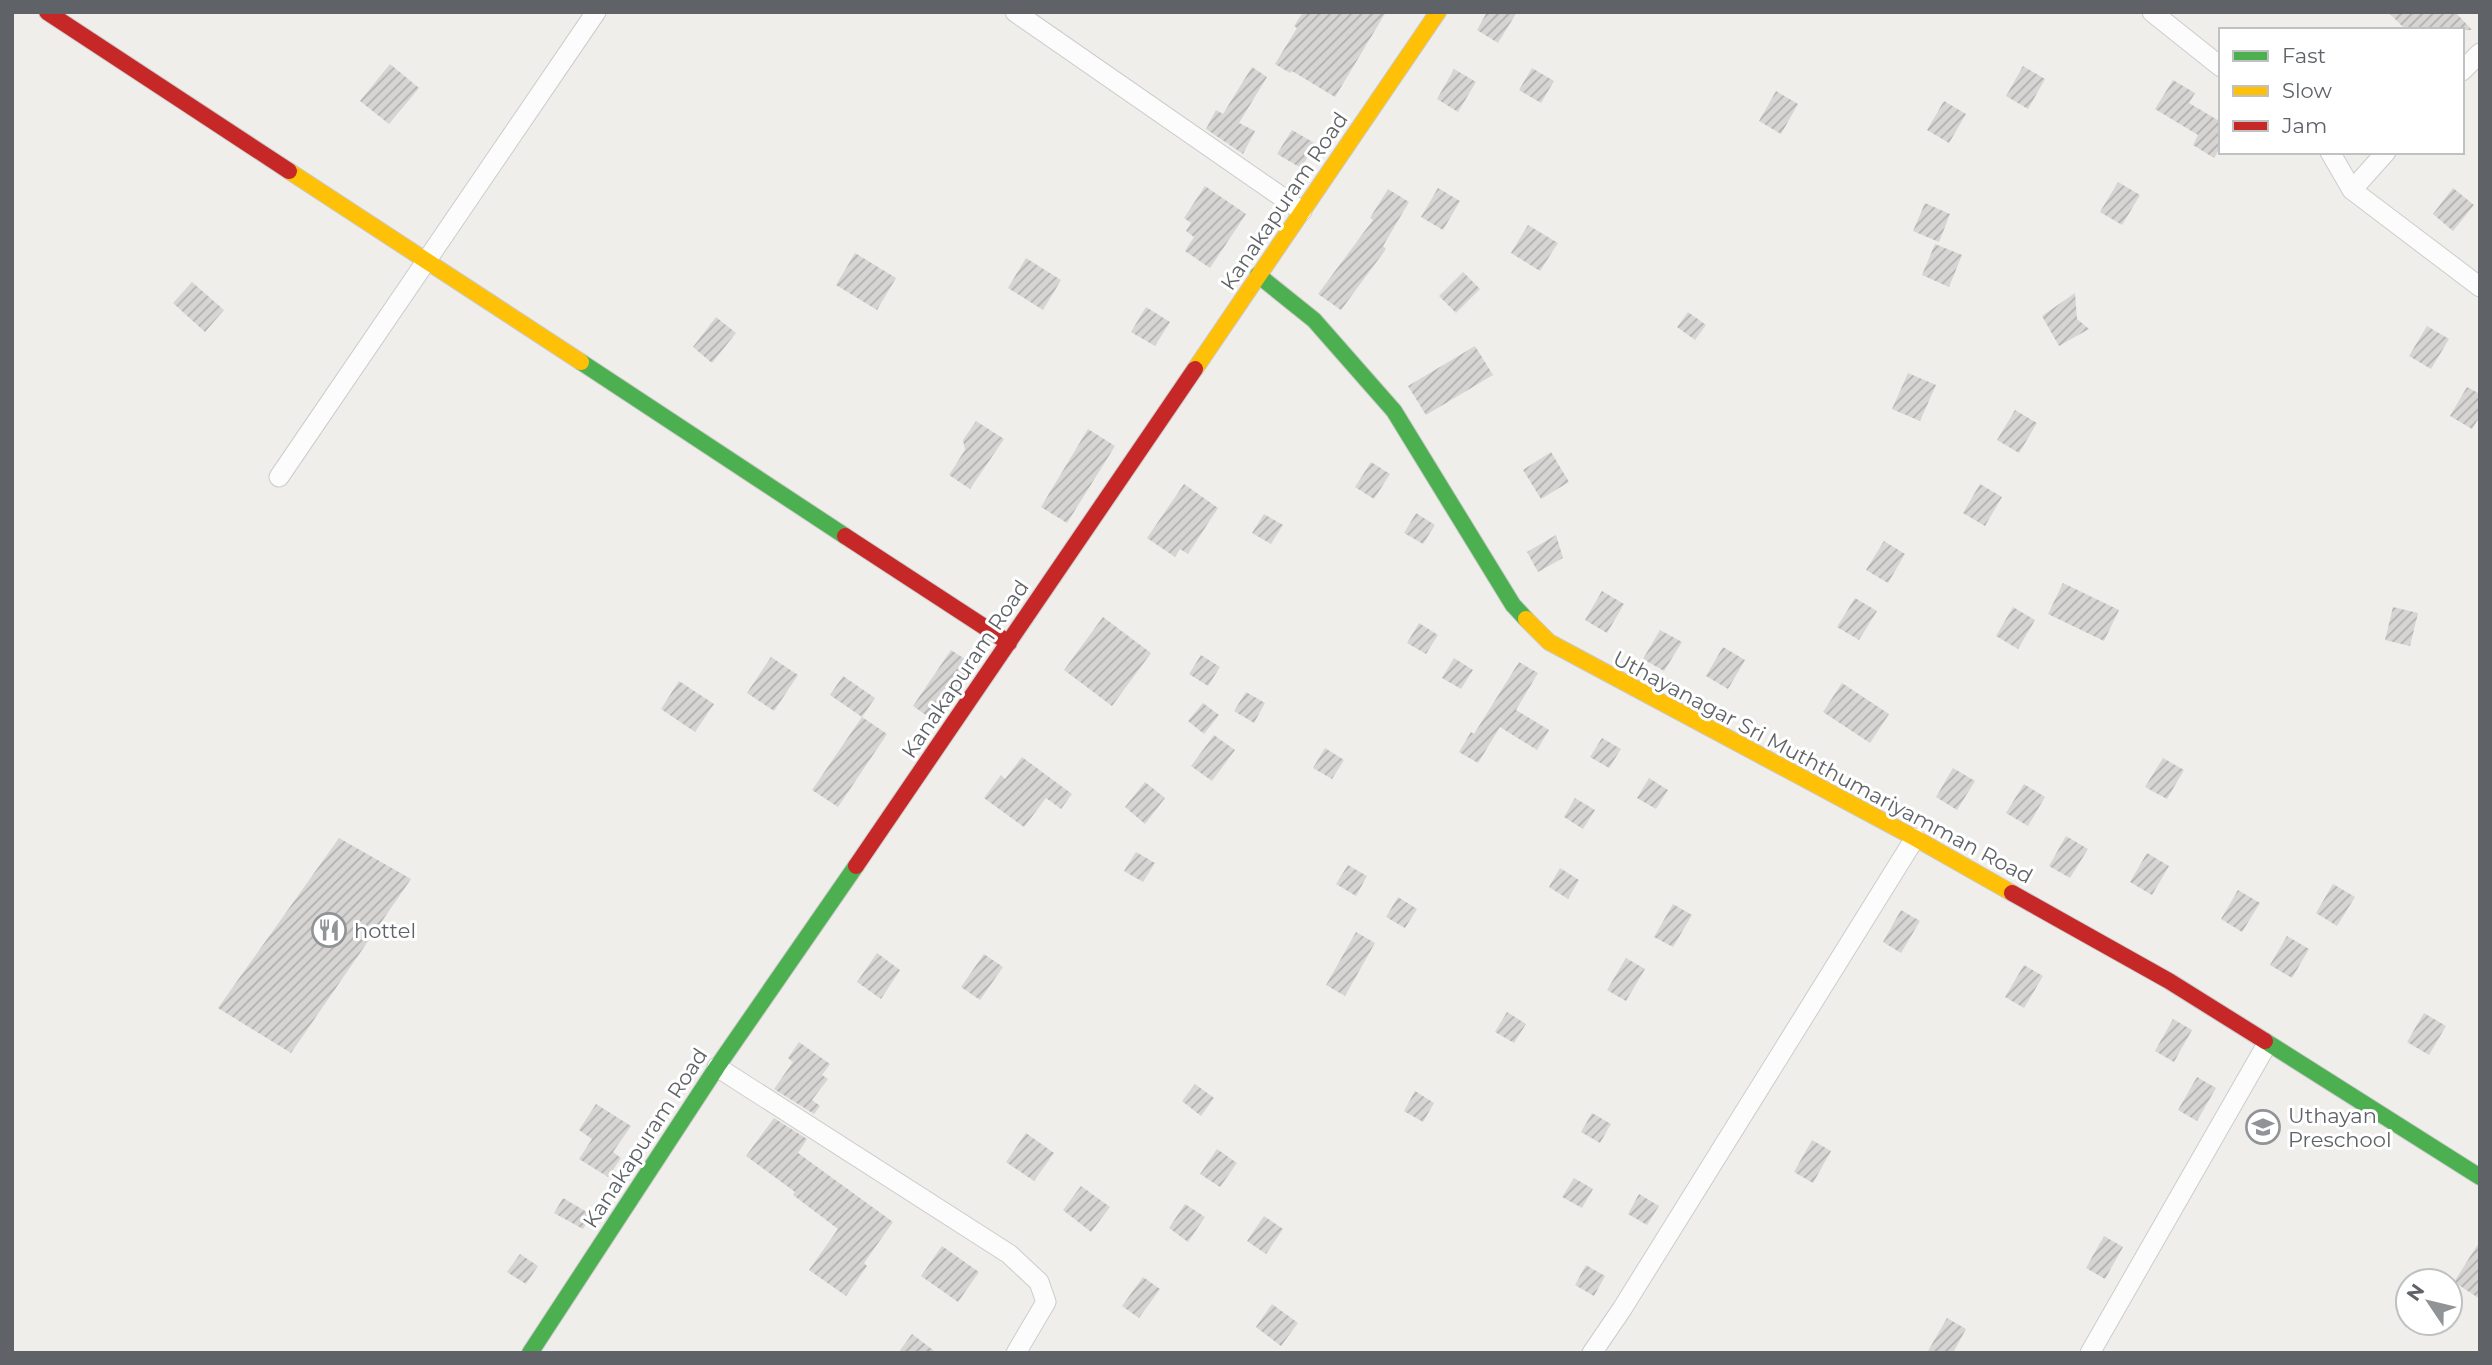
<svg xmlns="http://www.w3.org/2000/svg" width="2492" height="1365" viewBox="0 0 2492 1365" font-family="Montserrat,sans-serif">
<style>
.building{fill:url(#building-hatch)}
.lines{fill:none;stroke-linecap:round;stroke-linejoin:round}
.street-casing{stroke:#cbcccc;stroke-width:21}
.fast-casing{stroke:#cacacb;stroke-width:18}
.slow-casing{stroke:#cacacb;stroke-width:18}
.jam-casing{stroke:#cacacb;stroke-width:18}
.street{stroke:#fdfcfc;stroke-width:19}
.fast{stroke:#4caf50;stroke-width:16}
.slow{stroke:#ffc107;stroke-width:16}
.jam{stroke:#c62828;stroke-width:16}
.labels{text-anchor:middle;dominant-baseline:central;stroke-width:6;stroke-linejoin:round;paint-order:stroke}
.street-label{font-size:21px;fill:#5f6368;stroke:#fff}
.poi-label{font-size:21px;fill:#5f6368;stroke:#fff;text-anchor:start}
</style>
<defs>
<pattern id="building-hatch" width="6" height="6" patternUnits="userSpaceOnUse" patternTransform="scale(1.75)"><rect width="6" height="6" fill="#d6d5d3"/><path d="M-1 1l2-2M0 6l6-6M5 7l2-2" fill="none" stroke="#b1b0af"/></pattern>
</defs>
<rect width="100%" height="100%" fill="#efeeea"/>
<!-- building -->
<path class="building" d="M1303 12H1386L1335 97 1292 71 1290 73 1275 64 1297 28 1294 26Z
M1487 12H1517L1498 43 1477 30Z
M2388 12H2455L2472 30H2406Z
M390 64 419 88 389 124 360 101Z
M2023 66 2045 79 2028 109 2006 96Z
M1252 67 1267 77 1239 123 1255 131 1243 154 1206 129 1216 110 1223 114Z
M1532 68 1554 81 1541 103 1519 90Z
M1454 69 1476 82 1458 112 1437 99Z
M2173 80 2195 93 2189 103 2221 122V147L2214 158 2193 145 2198 135 2155 109Z
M1776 91 1798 104 1781 134 1759 121Z
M1944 101 1966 114 1949 143 1927 130Z
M1292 130 1316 144 1301 168 1277 154Z
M2118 182 2140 195 2122 225 2100 212Z
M1205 186 1246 214 1210 268 1185 251 1194 237 1186 231 1191 223 1184 218Z
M1438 188 1460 201 1443 230 1421 217Z
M2453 188 2474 205 2453 231 2433 214Z
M1388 189 1409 202 1383 246 1386 249 1341 310 1318 294 1373 220 1370 218Z
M1925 203 1950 214 1939 242 1913 231Z
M1528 225 1558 243 1540 271 1511 253Z
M1935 244 1962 255 1949 287 1922 275Z
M855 253 896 278 877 310 836 285Z
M1026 258 1061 280 1043 310 1008 288Z
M1463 272 1480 289 1456 313 1439 296Z
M192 282 224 310 205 332 173 303Z
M2075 293 2077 319 2089 329 2059 346 2042 316Z
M1146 307 1170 322 1155 346 1131 332Z
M1688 312 1706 325 1695 340 1677 327Z
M716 317 736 333 712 363 693 347Z
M2427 326 2449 339 2431 369 2409 356Z
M1475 346 1493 375 1426 415 1408 386Z
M1908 373 1936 385 1920 421 1892 409Z
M2467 387 2480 394V416L2472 429 2450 416Z
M2015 410 2037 423 2019 453 1997 440Z
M976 421 1004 439 970 489 949 475 965 450 963 440Z
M1088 429 1115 446 1067 523 1041 507Z
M1551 452 1569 482 1541 499 1523 470Z
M1371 462 1390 474 1374 499 1355 487Z
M1184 484 1218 508 1188 554 1180 549 1175 557 1147 538Z
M1980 484 2002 497 1985 526 1963 513Z
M1416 513 1435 525 1423 544 1404 533Z
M1264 514 1283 525 1271 544 1252 533Z
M1556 535 1563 558 1538 572 1527 552Z
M1884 541 1905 554 1888 583 1866 570Z
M2063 583 2119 610 2104 641 2048 614Z
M1602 591 1624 604 1607 633 1585 620Z
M1855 598 1877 611 1859 640 1837 627Z
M2013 607 2035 620 2018 649 1996 636Z
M2393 607 2418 613 2410 646 2385 640Z
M1103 617 1151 653 1112 706 1064 670Z
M1419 623 1438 635 1426 654 1407 643Z
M1660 630 1682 642 1664 671 1643 659Z
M1723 647 1745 660 1728 689 1706 676Z
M951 650 974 665 933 720 913 706Z
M1201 655 1220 667 1208 686 1189 674Z
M771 657 798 675 774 711 747 693Z
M1454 658 1473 670 1461 689 1442 678Z
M1519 662 1538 673 1516 710 1549 730 1537 750 1500 727 1478 763 1459 752 1471 732 1474 734Z
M843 676 875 698 862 717 830 695Z
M679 681 714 704 695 732 661 709Z
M1842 683 1889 714 1870 743 1823 712Z
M1246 692 1265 703 1254 723 1234 711Z
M1203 703 1219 715 1204 734 1188 721Z
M862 717 887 734 838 807 812 790Z
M1214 735 1235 750 1212 781 1191 766Z
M1602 738 1621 749 1609 768 1590 757Z
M1325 748 1344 760 1332 779 1313 768Z
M1022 757 1072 794 1061 809 1046 798 1024 827 984 798 1001 775 1005 779Z
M2163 758 2184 770 2167 799 2145 787Z
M1953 768 1975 781 1957 810 1936 797Z
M1649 778 1668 790 1656 809 1637 798Z
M1145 782 1165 798 1145 824 1125 807Z
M2024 784 2045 797 2028 826 2006 813Z
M1575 798 1595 810 1583 829 1564 817Z
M2066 836 2088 849 2070 878 2049 866Z
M339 838 411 879 291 1053 218 1008Z
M1136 852 1155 863 1143 882 1124 871Z
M2147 853 2169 866 2152 895 2130 882Z
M1348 865 1367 876 1356 896 1336 884Z
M1560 868 1579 880 1568 899 1549 887Z
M2333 884 2355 897 2337 926 2316 913Z
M2238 890 2260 903 2242 932 2221 919Z
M1398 897 1417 909 1405 928 1386 917Z
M1673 904 1692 915 1673 947 1654 937Z
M1901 910 1920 921 1901 953 1883 942Z
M1356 932 1375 943 1345 996 1326 985Z
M2287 936 2309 949 2292 978 2270 965Z
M877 953 900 970 881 999 857 982Z
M984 954 1003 967 980 1000 961 987Z
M1626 958 1645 969 1626 1001 1607 990Z
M2024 965 2043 976 2024 1008 2005 997Z
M1507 1012 1526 1024 1514 1043 1495 1032Z
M2424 1013 2446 1026 2429 1055 2407 1042Z
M2173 1019 2192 1030 2174 1062 2155 1051Z
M799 1042 830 1064 822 1075 828 1079 812 1100 820 1106 814 1114 774 1089 793 1062 788 1058Z
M2197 1077 2216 1088 2197 1121 2178 1110Z
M1195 1084 1214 1098 1201 1116 1182 1101Z
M1415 1091 1434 1103 1423 1122 1404 1111Z
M596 1104 631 1126 613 1152 621 1158 608 1177 579 1159 592 1139 579 1130Z
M1592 1113 1611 1124 1600 1143 1581 1132Z
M774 1118 807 1139 798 1153 893 1222 864 1263 867 1266 846 1296 809 1270 838 1229 793 1195 795 1192 746 1156Z
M1026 1133 1054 1153 1034 1181 1006 1162Z
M1812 1140 1831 1151 1813 1183 1794 1172Z
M1217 1149 1237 1163 1220 1187 1200 1174Z
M1574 1178 1593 1189 1582 1208 1562 1197Z
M1081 1186 1110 1207 1091 1232 1063 1210Z
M1639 1194 1659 1206 1647 1225 1628 1214Z
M563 1198 592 1215 583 1229 554 1213Z
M1185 1204 1205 1217 1188 1242 1169 1228Z
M1264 1216 1283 1229 1266 1254 1247 1241Z
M2104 1236 2123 1247 2105 1279 2086 1268Z
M2480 1241V1299L2454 1282Z
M942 1246 979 1272 958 1302 921 1276Z
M520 1254 538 1266 526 1284 507 1272Z
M1586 1265 1605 1276 1594 1296 1575 1285Z
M1143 1277 1160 1289 1139 1318 1122 1306Z
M1272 1304 1298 1323 1281 1346 1256 1327Z
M1947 1318 1966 1329 1953 1353H1927Z
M912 1334 937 1353H898Z"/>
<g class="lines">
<!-- street casing -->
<g class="street-casing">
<path id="street" d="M1015 12 1302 211
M2152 12 2221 67
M2462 71 2480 53
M2330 152 2352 190 2480 287
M2352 190 2386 152
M279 477 596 12
M717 1067 1009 1254 1039 1282 1046 1302 1016 1353
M1592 1353 1622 1309 1915 838
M2090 1353 2267 1044"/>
</g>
<!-- fast casing -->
<g class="fast-casing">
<path id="fast" d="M1258 275 1314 320 1394 411 1513 605 1526 619
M581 362 845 536
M2265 1041 2480 1177
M530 1353 717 1067 856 866"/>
</g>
<!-- slow casing -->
<g class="slow-casing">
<path id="slow" d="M289 171 581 362
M1195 369 1438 12
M1526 619 1549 642 1915 838 2012 893"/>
</g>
<!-- jam casing -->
<g class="jam-casing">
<path id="jam" d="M47 12 289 171
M845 536 1009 643
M856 866 1195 369
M2012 893 2169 981 2265 1041"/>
</g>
<!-- street -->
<use href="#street" class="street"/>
<!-- fast -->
<use href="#fast" class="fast"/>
<!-- slow -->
<use href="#slow" class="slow"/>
<!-- jam -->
<use href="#jam" class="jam"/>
</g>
<!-- icons -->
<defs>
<g id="restaurant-ring" transform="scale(1.75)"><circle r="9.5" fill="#fff" stroke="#919496" stroke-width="1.5"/><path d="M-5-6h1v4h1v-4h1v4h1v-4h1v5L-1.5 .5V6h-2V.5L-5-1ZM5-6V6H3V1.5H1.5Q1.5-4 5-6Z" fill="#919496"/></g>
<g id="school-ring" transform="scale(1.75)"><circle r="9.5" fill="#fff" stroke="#919496" stroke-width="1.5"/><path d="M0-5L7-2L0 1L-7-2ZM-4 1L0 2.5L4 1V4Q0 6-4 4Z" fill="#919496"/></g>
</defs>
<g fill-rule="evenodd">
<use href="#restaurant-ring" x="329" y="930"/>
<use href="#school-ring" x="2263" y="1127"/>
</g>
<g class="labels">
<!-- street labels -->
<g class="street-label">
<text transform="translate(1284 201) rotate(-56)">Kanakapuram Road</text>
<text transform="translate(965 669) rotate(-56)">Kanakapuram Road</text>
<text transform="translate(1823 767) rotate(28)">Uthayanagar Sri Muththumariyamman Road</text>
<text transform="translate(645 1138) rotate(-57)">Kanakapuram Road</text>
</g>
<!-- poi labels -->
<g class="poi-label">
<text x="354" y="930">hottel</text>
<text x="2288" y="1115">Uthayan<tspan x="2288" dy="24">Preschool</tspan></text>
</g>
</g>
<!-- border -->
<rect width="2492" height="1365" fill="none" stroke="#5f6368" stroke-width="28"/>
<!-- legend -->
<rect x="2219" y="28" width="245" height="126" fill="#ffffff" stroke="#bfc1c3" stroke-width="2"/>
<rect x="2233" y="51" width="35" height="10" fill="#4caf50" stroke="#bfc1c3" stroke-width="2"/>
<text x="2282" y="63" font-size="21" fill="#5f6368">Fast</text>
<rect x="2233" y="86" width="35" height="10" fill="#ffc107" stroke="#bfc1c3" stroke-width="2"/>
<text x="2282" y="98" font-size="21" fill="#5f6368">Slow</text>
<rect x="2233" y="121" width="35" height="10" fill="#c62828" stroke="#bfc1c3" stroke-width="2"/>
<text x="2282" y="133" font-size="21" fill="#5f6368">Jam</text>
<!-- north arrow -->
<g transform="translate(2429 1302) rotate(305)"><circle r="33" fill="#ffffff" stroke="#bfc1c3" stroke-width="2"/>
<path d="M0-5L12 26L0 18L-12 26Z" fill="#919496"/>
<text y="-10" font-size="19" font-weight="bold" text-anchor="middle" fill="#5f6368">N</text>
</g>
</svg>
